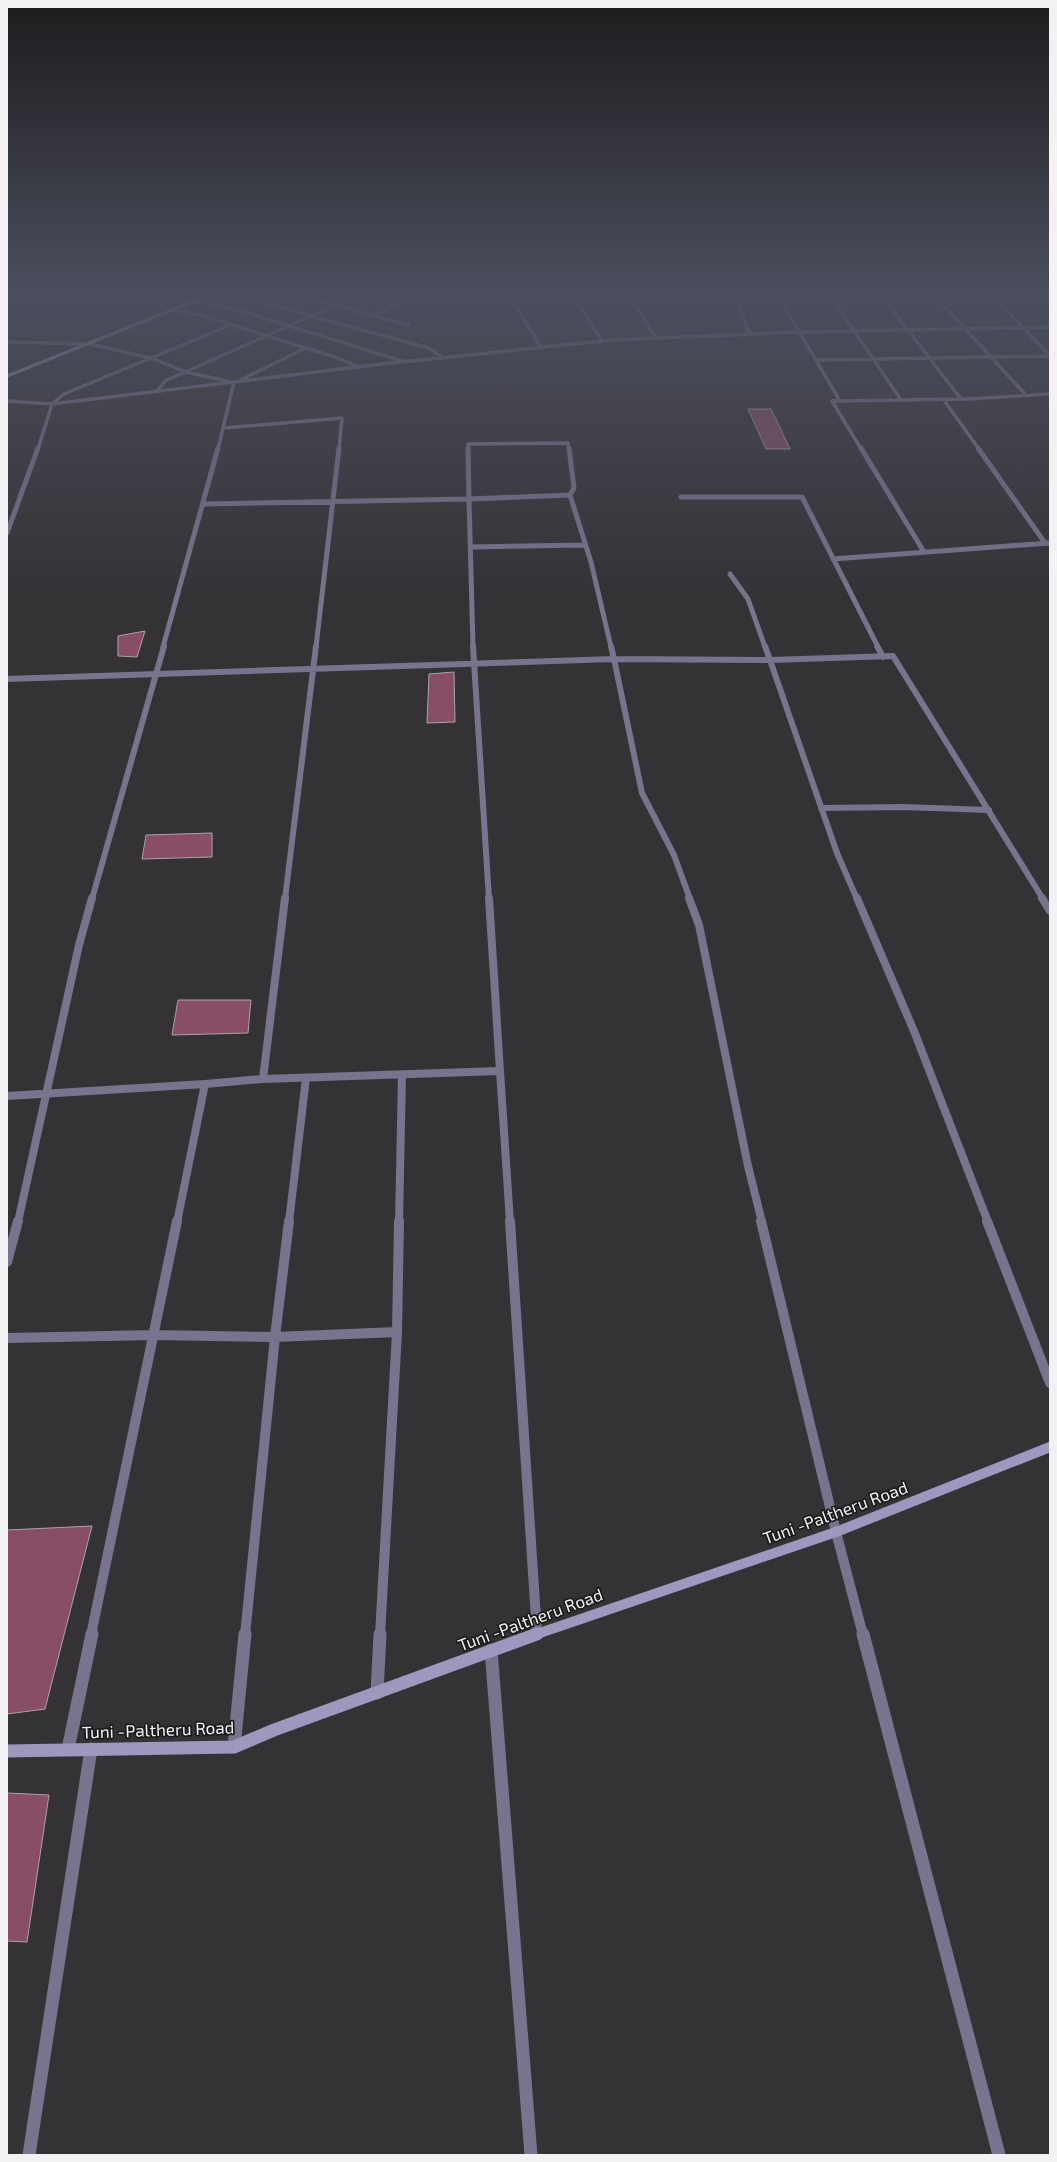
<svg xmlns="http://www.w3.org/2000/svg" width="1057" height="2162" viewBox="0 0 1057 2162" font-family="'Exo 2',sans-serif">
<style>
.building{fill:#894e67;stroke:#a9a4a5}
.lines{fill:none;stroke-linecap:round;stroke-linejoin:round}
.street-far5{stroke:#79738d;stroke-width:3.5}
.street-far4{stroke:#79738d;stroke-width:5}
.street-far3{stroke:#79738d;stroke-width:6}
.street-far2{stroke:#79738d;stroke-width:8}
.street-far1{stroke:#79738d;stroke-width:10}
.street{stroke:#79738d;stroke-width:13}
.secondary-far2{stroke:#a097bf;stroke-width:3.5}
.secondary-far1{stroke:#a097bf;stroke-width:10}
.secondary{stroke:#a097bf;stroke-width:13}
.labels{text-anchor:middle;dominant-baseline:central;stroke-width:3.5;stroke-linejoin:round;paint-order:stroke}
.near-street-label{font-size:17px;fill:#f3f1f3;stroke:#1c1b1c}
</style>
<rect width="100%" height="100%" fill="#353236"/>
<!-- building -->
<path class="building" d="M748 409H771L790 449H766Z
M145 631 137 657 118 656V636Z
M454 672 455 722 427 723 429 674Z
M212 833V857L142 859 146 835Z
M178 1000H251L248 1033 172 1035Z
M92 1526 45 1709 7 1714V1530Z
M7 1793 49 1795 27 1942 7 1941Z"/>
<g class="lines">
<!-- street-far5 -->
<path class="street-far5" d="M293 294 409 325
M509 294 541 348
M573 294 602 341
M629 294 656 338
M777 294 840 401
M829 294 901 400
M880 294 961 399
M991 294 1050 356
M1042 294 1050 302
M234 295 429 348 443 358
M934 295 1026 395
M193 301 241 311 402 361
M739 307 750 334
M173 310 200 315 335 357 360 367
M374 316 414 296
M7 342 90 344 151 358 64 394 52 404 38 449
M151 358 186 372 227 381
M151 358 230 325
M816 360 1050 356
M240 380 306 348
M157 391 165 381 360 294
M943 399 979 449
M7 401 52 404 382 364 612 340 799 332 1050 327
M223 428 342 418 339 449
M218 449 234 382
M468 449V444L568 443 569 449
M861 449 832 401 968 399 1050 394"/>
<!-- street-far4 -->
<path class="street-far4" d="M468 448 469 499
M861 448 924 552
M978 448 1045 543
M570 495 591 562 611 647
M681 497H802L878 647
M469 499 473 647
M469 499 570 495 574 488 569 448
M203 504 469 499
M7 533 38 448
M472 547 585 545
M833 559 1050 543
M730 574 748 599 765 647
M163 647 218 448
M316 647 339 448"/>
<!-- street-far3 -->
<path class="street-far3" d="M473 646 489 899
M611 646 614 659 770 660 837 853 857 899
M765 646 770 660 893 656 1043 899
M877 646 883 657
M7 679 614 659 642 793 674 855 690 899
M821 808 903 807 989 810
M92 899 164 646
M285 899 316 646"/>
<!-- street-far2 -->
<path class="street-far2" d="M489 898 500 1071
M689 898 699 925 748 1166 762 1222
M857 898 914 1031 988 1222
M1042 898 1050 911
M263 1079 285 898
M205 1084 263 1079 500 1071 510 1222
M7 1096 205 1084 177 1222
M18 1222 79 945 92 898
M289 1222 306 1078
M399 1222 402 1075"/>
<!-- street-far1 -->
<path class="street-far1" d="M510 1221 537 1634
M761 1221 836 1532 863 1635
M987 1221 1050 1383
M7 1262 18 1221
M397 1332 399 1221
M7 1338 154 1335 275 1337 397 1332 380 1635
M91 1635 177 1221
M245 1635 275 1337 289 1221"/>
<!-- street -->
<path class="street" d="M863 1634 999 2155
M491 1650 531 2155
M377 1693 380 1634
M234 1747 245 1634
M68 1749 92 1634
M29 2155 91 1749"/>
<!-- secondary-far2 -->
<path class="secondary-far2" d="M7 376 212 294"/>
<!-- secondary-far1 -->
<path class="secondary-far1" d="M534 1635 836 1532 1050 1447"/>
<!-- secondary -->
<path class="secondary" d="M7 1751 234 1747 274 1730 537 1634"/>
</g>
<!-- sky -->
<linearGradient id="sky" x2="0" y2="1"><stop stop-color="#1d1c1e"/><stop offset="0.49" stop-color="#4b4f5d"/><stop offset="1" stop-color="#4b4f5d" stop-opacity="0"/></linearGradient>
<rect width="1057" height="597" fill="url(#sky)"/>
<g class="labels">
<!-- near-street labels -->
<g class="near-street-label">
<text transform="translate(835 1512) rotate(-20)">Tuni -Paltheru Road</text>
<text transform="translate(530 1619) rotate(-20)">Tuni -Paltheru Road</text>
<text transform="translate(158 1729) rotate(-2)">Tuni -Paltheru Road</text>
</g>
</g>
<!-- border -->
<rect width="1057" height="2162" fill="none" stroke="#f3f1f3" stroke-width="16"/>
</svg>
